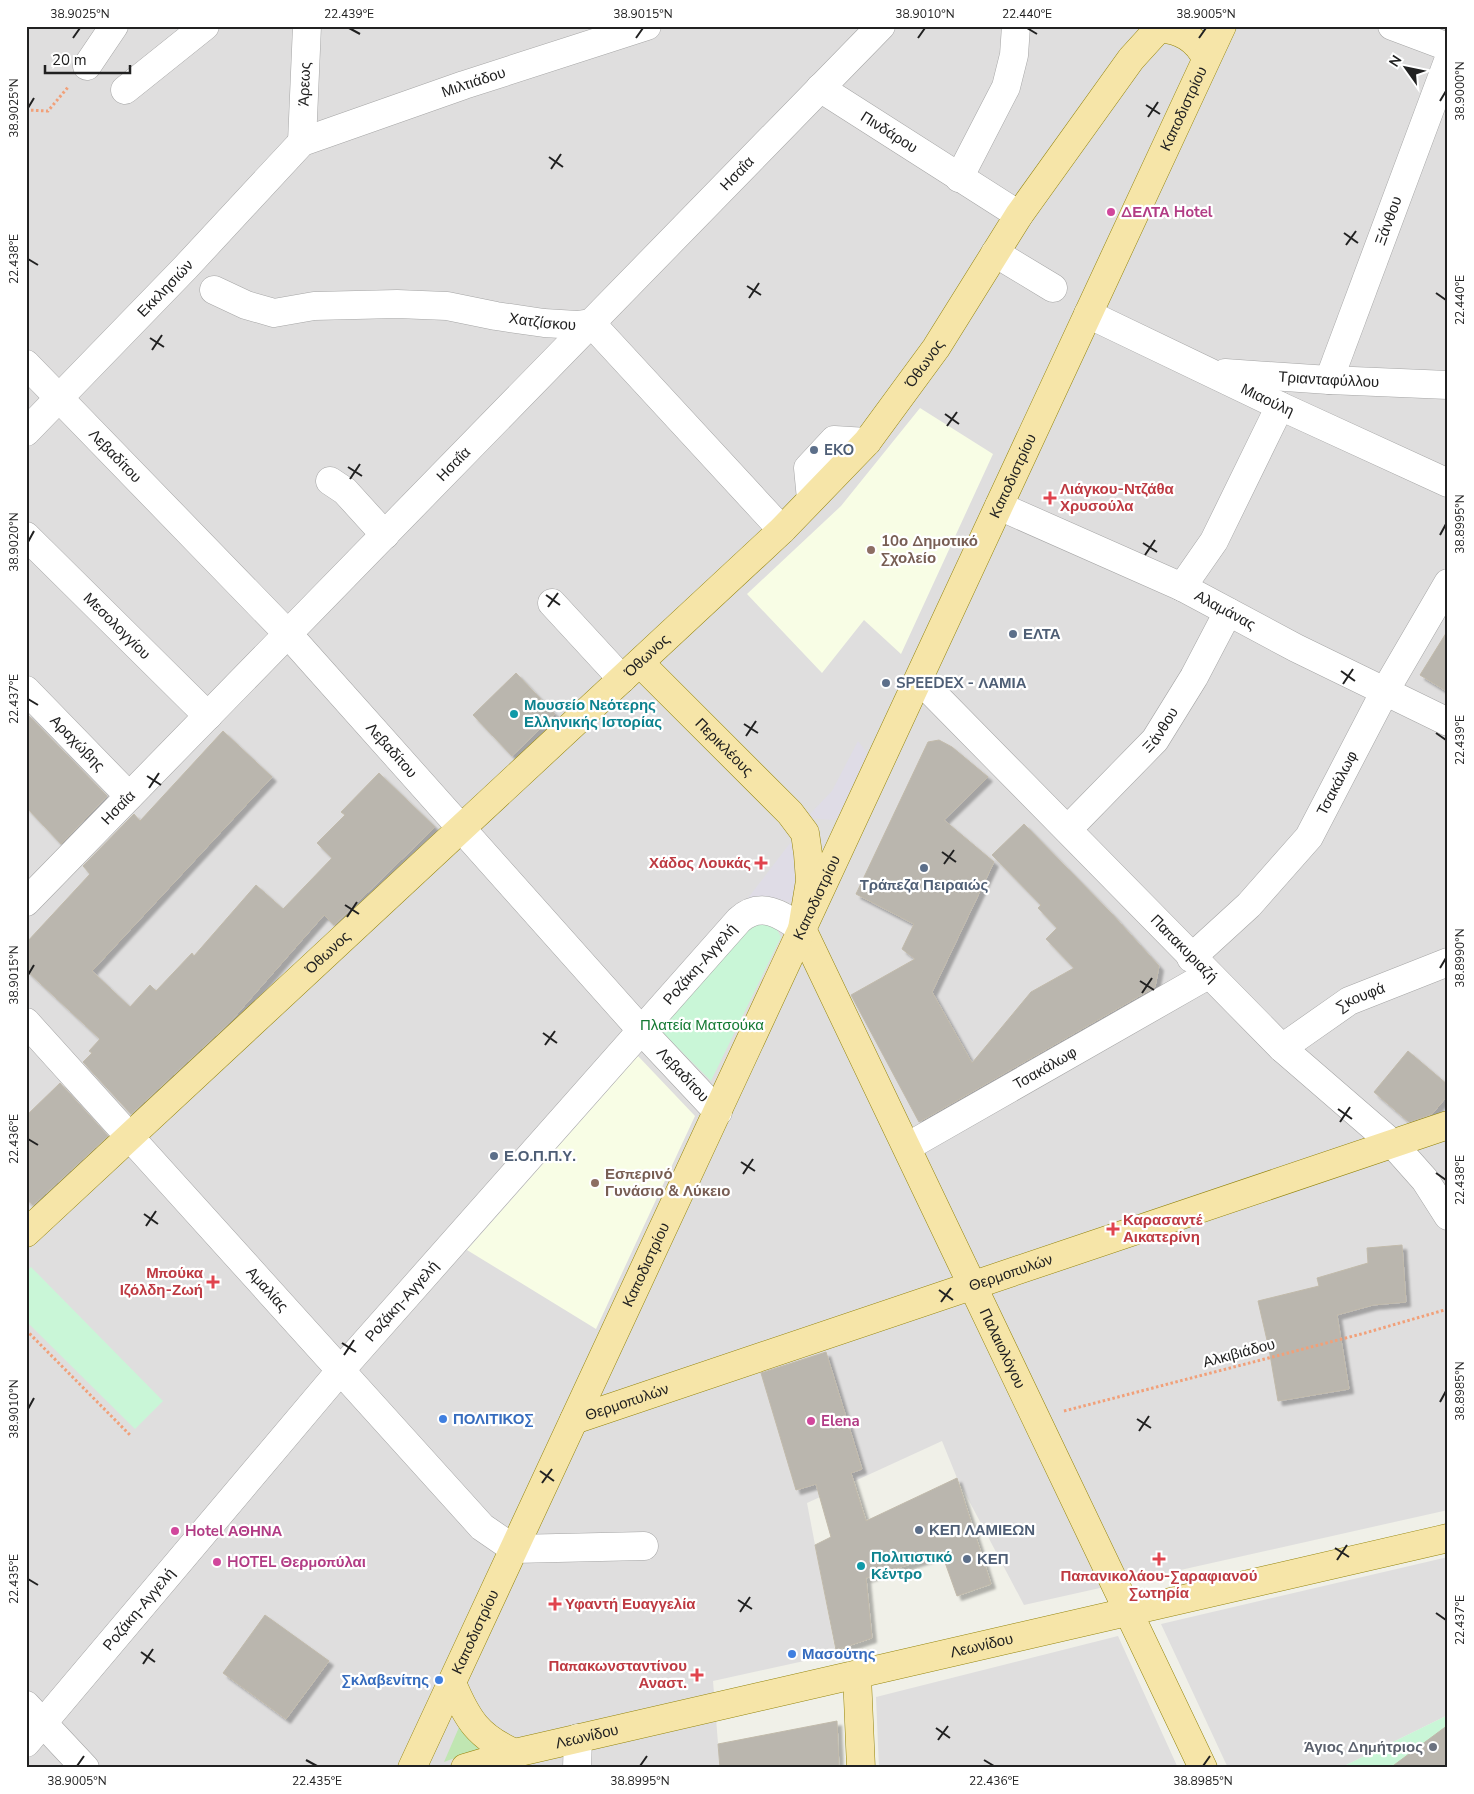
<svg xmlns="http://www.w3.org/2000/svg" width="1474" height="1794" viewBox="0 0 1474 1794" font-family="'Nunito Sans',sans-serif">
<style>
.residential{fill:#dfdede}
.education{fill:#f8fde5}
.grass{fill:#c0e6b2}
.park{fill:#c9f6d7}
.plaza{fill:#dfdce6}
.building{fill:#bab6ae;stroke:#c1baab;filter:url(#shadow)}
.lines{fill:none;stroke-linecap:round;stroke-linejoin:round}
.minor-casing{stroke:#a5a5a5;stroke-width:29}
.major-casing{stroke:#93840b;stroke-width:29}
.path{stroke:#f1a079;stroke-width:3;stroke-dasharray:2.5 2.5;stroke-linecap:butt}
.minor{stroke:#fff;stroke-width:28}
.major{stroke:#f6e5a8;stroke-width:28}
.ticks{fill:none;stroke:#212121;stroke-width:2}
.hotel-dot{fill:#d1479c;stroke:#fff;stroke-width:2}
.service-dot{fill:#5c6f8a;stroke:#fff;stroke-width:2}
.health-dot{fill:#e0444e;stroke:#fff;stroke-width:2}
.education-dot{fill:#8d6e63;stroke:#fff;stroke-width:2}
.culture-dot{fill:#0f9aa8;stroke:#fff;stroke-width:2}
.shop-dot{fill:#3f7fe0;stroke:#fff;stroke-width:2}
.worship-dot{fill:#6b7280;stroke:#fff;stroke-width:2}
.labels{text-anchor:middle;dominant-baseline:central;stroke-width:4.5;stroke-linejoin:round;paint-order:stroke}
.street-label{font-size:15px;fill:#212121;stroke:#fff}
.hotel-label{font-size:15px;font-weight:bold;fill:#b23c85;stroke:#fff;text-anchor:start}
.service-label{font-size:15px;font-weight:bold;fill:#4e5e75;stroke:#fff;text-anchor:start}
.health-label{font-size:15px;font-weight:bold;fill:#be3a42;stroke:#fff;text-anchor:start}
.education-label{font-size:15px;font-weight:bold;fill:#785e54;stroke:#fff;text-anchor:start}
.culture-label{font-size:15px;font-weight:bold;fill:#0d838f;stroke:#fff;text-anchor:start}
.park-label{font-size:15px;fill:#147a33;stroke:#fff}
.shop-label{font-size:15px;font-weight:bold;fill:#366cbe;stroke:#fff;text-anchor:start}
.worship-label{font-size:15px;font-weight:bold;fill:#5b616d;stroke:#fff;text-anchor:end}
.neatline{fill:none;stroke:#212121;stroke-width:2}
.ticks-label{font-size:12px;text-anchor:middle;fill:#212121}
</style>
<defs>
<filter id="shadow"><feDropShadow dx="4.5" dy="4.5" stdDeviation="1" flood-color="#0004"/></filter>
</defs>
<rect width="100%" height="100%" fill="#f0f0e8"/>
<!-- residential -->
<path class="residential" d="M26 26H1448V1510L1024 1605 957 1478 942 1441 807 1503 836 1654 713 1681 720 1768H26Z
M1448 1557V1715L1340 1768H1228L1161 1624Z
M1118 1636 1178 1768H879L876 1697Z"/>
<!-- education -->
<path class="education" d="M920 408 993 454 901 654 864 620 822 673 747 594 841 506Z
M638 1056 695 1116 596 1329 467 1250Z"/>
<!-- grass -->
<path class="grass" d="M460 1725 464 1733 479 1749 444 1762Z"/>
<!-- park -->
<path class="park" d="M772 920 781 937 711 1081 658 1028 743 924Z
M31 1267 163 1401 135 1429 26 1321V1272Z
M1448 1715V1768H1340Z"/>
<!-- plaza -->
<path class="plaza" d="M858 741 868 754 873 766 846 814 833 820 806 818 832 791Z
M794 838 800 879 794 904 776 898H748Z"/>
<!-- building -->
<path class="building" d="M1448 630V692L1420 675Z
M516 673 555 714 512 756 473 715Z
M26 713 107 796 61 844 26 807Z
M223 731 272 777 92 971 130 1007 150 985 156 991 192 953 194 956 256 885 283 909 332 858 317 843 345 815 341 812 379 773 435 827 334 925 324 915 230 1022 131 1114 83 1062 92 1053 89 1051 100 1039 26 970V943L90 874 83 866 134 814 140 821Z
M939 740 952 747 988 777 944 820 994 862 932 992 972 1063 1031 992 1074 968 1046 939 1057 928 1038 908 1041 905 992 855 1024 824 1112 914 1159 966 1155 987 919 1122 851 995 915 959 902 949 914 924 856 894 928 742Z
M1408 1051 1448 1085V1095L1432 1114 1409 1122 1374 1092Z
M60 1083 108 1136 33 1205 26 1199V1116Z
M1402 1245 1406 1302 1373 1305 1337 1315 1349 1389 1278 1401 1269 1349 1258 1301 1319 1286 1317 1278 1368 1263 1367 1248Z
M826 1352 862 1469 851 1473 866 1521 957 1478 991 1584 957 1596 942 1554 866 1578 872 1638 836 1650 815 1545 831 1537 816 1484 796 1490 761 1373Z
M265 1615 329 1661 286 1719 223 1673Z
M837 1721 839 1768H720L718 1744Z
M1448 1725V1768H1390Z"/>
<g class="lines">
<!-- minor casing -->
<g class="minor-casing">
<g id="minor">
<path d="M1392 26 1448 47"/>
<path d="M87 66 114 26"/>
<path id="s1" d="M820 88 1019 215"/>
<path d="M125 90 205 26"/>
<path id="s2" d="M302 142 307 26"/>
<path d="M959 178 1006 87 1014 55 1016 26"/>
<path d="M995 253 1053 288"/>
<path id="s3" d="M214 290 246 305 274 313 314 306 397 304 447 306 496 316 544 323 577 325 591 323 782 530"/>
<path id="s4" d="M1088 314 1280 406 1448 483"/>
<path id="s5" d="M26 364 288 634 642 1031 718 1112"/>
<path id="s6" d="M1225 373 1329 380 1448 385"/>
<path id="s7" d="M1329 380 1448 61"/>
<path id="s8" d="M26 432 185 268 302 142 464 85 647 26"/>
<path d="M330 481 345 491 385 535"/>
<path d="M811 499 808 468 834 440 867 442"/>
<path id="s9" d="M999 506 1182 587 1296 648 1448 722"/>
<path id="s10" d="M26 536 208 716"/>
<path d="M1182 587 1214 541 1280 406"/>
<path d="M552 603 622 679"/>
<path id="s11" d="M919 679 1282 1048 1393 1144 1425 1180 1448 1216"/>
<path id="s12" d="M26 690 129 796"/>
<path id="s13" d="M1068 829 1155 740 1194 677 1228 612"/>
<path id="s14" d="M26 902 881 26"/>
<path id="s15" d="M1191 958 1249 905 1309 837 1385 691 1448 583"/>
<path id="s16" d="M26 1022 482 1527 514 1549 644 1546"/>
<path id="s17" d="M1282 1048 1349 1001 1448 962"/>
<path id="s18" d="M907 1147 1208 975"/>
<path d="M26 1705 85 1768"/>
<path id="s19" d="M26 1743 340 1371 739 920C761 900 782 915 802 929"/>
<path d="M577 1768 578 1738"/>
</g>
</g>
<!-- major casing -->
<g class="major-casing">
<g id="major">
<path d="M1158 29C1179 28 1198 40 1206 59"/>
<path id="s20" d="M640 663 790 813 805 833 808 854 810 881 802 929 1203 1768"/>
<path id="s21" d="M26 1233 782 530 867 442 936 348 1019 215 1131 59 1161 26"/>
<path id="s22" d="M574 1420 1448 1125"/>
<path d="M857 1675 861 1768"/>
<path d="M452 1683C467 1719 478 1737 515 1753"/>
<path id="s23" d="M412 1768 1222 26"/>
<path id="s24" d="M465 1768 515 1753 1448 1538"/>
</g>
</g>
<!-- path -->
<path class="path" d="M26 110 48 111 69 86
M26 1330 131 1436
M1064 1411 1365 1333 1448 1309"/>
<!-- minor -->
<use href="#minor" class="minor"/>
<!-- major -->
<use href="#major" class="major"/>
</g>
<!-- ticks -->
<path class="ticks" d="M349 28 360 34M1027 28 1037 34M73 38 80 28M636 38 643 28M918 38 925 28M1199 38 1206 28M1440 101 1446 91M1146 105 1160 114M28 108 34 98M1148 117 1158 102M549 157 563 167M551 169 561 154M1344 233 1358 243M1346 245 1356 231M28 259 38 265M747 286 761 295M1436 293 1446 300M749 298 759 283M150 338 164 347M152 350 162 335M945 414 959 424M947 426 957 412M348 467 362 476M350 479 360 464M1440 535 1446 524M28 542 34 531M1143 543 1157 552M1145 555 1155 540M546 595 560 605M548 607 558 593M1341 671 1355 681M1343 684 1353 669M28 699 38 705M744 724 758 733M1436 733 1446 740M746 736 756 721M147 776 161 785M149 788 159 773M942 852 956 862M944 864 954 850M345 905 359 914M347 917 357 902M1440 968 1446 958M28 975 34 965M1140 981 1154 990M1142 993 1152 978M543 1033 557 1043M545 1045 555 1031M1338 1109 1352 1119M1340 1122 1350 1107M28 1139 38 1145M741 1162 755 1171M1436 1173 1446 1180M743 1174 753 1159M144 1214 158 1224M146 1226 156 1211M939 1290 953 1300M941 1302 951 1288M342 1343 356 1352M344 1355 354 1340M1440 1402 1446 1391M28 1409 34 1398M1137 1419 1151 1428M1139 1431 1149 1416M540 1471 554 1481M542 1483 552 1469M1335 1548 1349 1557M1337 1560 1347 1545M28 1579 38 1585M738 1600 752 1609M740 1612 750 1597M1436 1613 1446 1620M141 1652 155 1662M143 1664 153 1649M936 1728 950 1738M938 1740 948 1726M306 1760 317 1766M984 1760 994 1766M77 1766 84 1756M640 1766 647 1756M1203 1766 1210 1756"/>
<!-- markers -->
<g class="hotel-dot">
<circle cx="1111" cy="212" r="5"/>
<circle cx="811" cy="1421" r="5"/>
<circle cx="175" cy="1531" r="5"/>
<circle cx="217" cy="1562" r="5"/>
</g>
<g class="service-dot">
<circle cx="814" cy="450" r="5"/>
<circle cx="1013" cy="634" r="5"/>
<circle cx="886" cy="683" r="5"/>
<circle cx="924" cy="868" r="5"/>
<circle cx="494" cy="1156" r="5"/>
<circle cx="919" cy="1530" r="5"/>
<circle cx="967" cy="1559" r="5"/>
</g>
<g class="health-dot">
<path d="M1047.5 490.5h5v5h5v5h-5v5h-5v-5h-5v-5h5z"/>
<path d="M758.5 855.5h5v5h5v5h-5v5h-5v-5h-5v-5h5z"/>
<path d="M1110.5 1221.5h5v5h5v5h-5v5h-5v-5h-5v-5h5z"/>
<path d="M210.5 1274.5h5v5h5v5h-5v5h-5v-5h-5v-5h5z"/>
<path d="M1156.5 1551.5h5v5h5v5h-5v5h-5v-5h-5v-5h5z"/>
<path d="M552.5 1596.5h5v5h5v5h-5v5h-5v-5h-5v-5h5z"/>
<path d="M694.5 1667.5h5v5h5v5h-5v5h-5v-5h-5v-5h5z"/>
</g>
<g class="education-dot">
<circle cx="871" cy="550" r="5"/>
<circle cx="595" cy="1183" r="5"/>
</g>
<g class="culture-dot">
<circle cx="514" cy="714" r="5"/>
<circle cx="861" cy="1566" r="5"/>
</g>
<g class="shop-dot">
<circle cx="443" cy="1419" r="5"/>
<circle cx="792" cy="1654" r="5"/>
<circle cx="439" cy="1680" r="5"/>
</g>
<circle class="worship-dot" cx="1433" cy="1747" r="5"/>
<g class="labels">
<!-- street labels -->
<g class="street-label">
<text stroke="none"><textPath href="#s8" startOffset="582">Μιλτιάδου</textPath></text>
<text stroke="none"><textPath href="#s2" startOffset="58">Άρεως</textPath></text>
<text stroke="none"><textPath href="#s23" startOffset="1830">Καποδιστρίου</textPath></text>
<text stroke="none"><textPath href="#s1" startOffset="82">Πινδάρου</textPath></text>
<text stroke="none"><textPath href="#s14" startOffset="1018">Ησαΐα</textPath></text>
<text stroke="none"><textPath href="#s7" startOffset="170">Ξάνθου</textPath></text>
<text stroke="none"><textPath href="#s8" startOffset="200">Εκκλησιών</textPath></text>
<text stroke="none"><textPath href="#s3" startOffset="335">Χατζίσκου</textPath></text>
<text stroke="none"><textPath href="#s21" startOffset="1252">Όθωνος</textPath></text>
<text stroke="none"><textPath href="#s6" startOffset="104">Τριανταφύλλου</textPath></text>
<text stroke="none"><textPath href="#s4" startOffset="199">Μιαούλη</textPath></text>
<text stroke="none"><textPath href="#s5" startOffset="128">Λεβαδίτου</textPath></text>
<text stroke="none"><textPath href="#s14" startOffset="612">Ησαΐα</textPath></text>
<text stroke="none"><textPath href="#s23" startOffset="1425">Καποδιστρίου</textPath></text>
<text stroke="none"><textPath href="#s9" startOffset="249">Αλαμάνας</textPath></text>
<text stroke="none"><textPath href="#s10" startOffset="128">Μεσολογγίου</textPath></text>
<text stroke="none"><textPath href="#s21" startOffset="848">Όθωνος</textPath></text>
<text stroke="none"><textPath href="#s13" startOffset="136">Ξάνθου</textPath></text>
<text stroke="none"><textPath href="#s12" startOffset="74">Αραχώβης</textPath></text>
<text stroke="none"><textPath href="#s20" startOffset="119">Περικλέους</textPath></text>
<text stroke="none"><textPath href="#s5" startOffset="532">Λεβαδίτου</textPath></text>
<text stroke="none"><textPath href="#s15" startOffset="230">Τσακάλωφ</textPath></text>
<text stroke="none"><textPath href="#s14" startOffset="132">Ησαΐα</textPath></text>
<text stroke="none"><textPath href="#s23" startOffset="960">Καποδιστρίου</textPath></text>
<text stroke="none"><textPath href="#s11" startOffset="378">Παπακυριαζή</textPath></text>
<text stroke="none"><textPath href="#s21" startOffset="412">Όθωνος</textPath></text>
<text stroke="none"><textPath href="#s19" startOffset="1030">Ροζάκη-Αγγελή</textPath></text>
<text stroke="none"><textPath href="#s17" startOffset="94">Σκουφά</textPath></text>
<text stroke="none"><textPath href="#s18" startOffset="159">Τσακάλωφ</textPath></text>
<text stroke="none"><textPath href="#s5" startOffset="968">Λεβαδίτου</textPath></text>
<text stroke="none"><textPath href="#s23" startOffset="555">Καποδιστρίου</textPath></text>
<text stroke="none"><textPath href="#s22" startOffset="461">Θερμοπυλών</textPath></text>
<text stroke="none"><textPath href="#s16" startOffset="360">Αμαλίας</textPath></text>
<text stroke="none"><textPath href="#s19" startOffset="580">Ροζάκη-Αγγελή</textPath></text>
<text stroke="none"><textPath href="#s20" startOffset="799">Παλαιολόγου</textPath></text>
<text transform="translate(1239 1353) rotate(-15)">Αλκιβιάδου</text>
<text stroke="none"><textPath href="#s22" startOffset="56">Θερμοπυλών</textPath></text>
<text stroke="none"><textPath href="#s19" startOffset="175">Ροζάκη-Αγγελή</textPath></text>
<text stroke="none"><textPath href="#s23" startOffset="150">Καποδιστρίου</textPath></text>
<text stroke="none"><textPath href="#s24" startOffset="531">Λεωνίδου</textPath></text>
<text stroke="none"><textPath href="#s24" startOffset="126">Λεωνίδου</textPath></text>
</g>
<!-- hotel labels -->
<g class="hotel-label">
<text x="1121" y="212">ΔΕΛΤΑ Hotel</text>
<text x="821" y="1421">Elena</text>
<text x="185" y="1531">Hotel ΑΘΗΝΑ</text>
<text x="227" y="1562">HOTEL Θερμοπύλαι</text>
</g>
<!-- service labels -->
<g class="service-label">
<text x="824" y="450">EKO</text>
<text x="1023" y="634">ΕΛΤΑ</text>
<text x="896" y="683">SPEEDEX - ΛΑΜΙΑ</text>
<text x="924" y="885" text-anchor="middle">Τράπεζα Πειραιώς</text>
<text x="504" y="1156">Ε.Ο.Π.Π.Υ.</text>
<text x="929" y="1530">ΚΕΠ ΛΑΜΙΕΩΝ</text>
<text x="977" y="1559">ΚΕΠ</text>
</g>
<!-- health labels -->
<g class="health-label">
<text x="1060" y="489">Λιάγκου-Ντζάθα<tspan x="1060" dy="17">Χρυσούλα</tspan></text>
<text x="751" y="863" text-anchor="end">Χάδος Λουκάς</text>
<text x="1123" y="1220">Καρασαντέ<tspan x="1123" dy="17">Αικατερίνη</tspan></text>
<text x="203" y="1273" text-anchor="end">Μπούκα<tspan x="203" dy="17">Ιζόλδη-Ζωή</tspan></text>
<text x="1159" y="1576" text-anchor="middle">Παπανικολάου-Σαραφιανού<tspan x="1159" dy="17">Σωτηρία</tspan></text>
<text x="565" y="1604">Υφαντή Ευαγγελία</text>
<text x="687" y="1666" text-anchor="end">Παπακωνσταντίνου<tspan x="687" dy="17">Αναστ.</tspan></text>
</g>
<!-- education labels -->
<g class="education-label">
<text x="881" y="541">10ο Δημοτικό<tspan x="881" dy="17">Σχολείο</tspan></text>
<text x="605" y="1174">Εσπερινό<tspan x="605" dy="17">Γυνάσιο &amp; Λύκειο</tspan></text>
</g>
<!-- culture labels -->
<g class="culture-label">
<text x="524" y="705">Μουσείο Νεότερης<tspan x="524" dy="17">Ελληνικής Ιστορίας</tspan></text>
<text x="871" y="1557">Πολιτιστικό<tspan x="871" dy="17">Κέντρο</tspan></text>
</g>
<!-- park labels -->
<g class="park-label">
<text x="702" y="1025">Πλατεία Ματσούκα</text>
</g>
<!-- shop labels -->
<g class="shop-label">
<text x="453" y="1419">ΠΟΛΙΤΙΚΟΣ</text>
<text x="802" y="1654">Μασούτης</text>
<text x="429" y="1680" text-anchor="end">Σκλαβενίτης</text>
</g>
<!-- worship labels -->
<g class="worship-label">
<text x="1423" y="1747">Άγιος Δημήτριος</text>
</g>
</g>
<!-- border -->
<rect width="1474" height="1794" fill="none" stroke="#ffffff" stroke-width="55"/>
<!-- north arrow -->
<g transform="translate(1406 68) rotate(303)" stroke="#ffffff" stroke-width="4" paint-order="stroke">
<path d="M0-4L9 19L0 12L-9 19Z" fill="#212121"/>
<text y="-8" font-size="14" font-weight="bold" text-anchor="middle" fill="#212121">N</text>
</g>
<!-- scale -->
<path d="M45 65v8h85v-8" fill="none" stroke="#212121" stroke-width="2.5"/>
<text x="52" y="65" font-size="15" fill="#212121" stroke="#ffffff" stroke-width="4" paint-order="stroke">20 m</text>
<rect x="28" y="28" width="1418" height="1738" class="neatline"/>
<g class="ticks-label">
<text x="80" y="18">38.9025°N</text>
<text x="349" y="18">22.439°E</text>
<text x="643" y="18">38.9015°N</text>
<text x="925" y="18">38.9010°N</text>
<text x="1027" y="18">22.440°E</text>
<text x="1206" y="18">38.9005°N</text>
<text transform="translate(1460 91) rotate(-90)" y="4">38.9000°N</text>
<text transform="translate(14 108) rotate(-90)" y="4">38.9025°N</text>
<text transform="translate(14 259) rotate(-90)" y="4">22.438°E</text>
<text transform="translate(1460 300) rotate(-90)" y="4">22.440°E</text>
<text transform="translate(1460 524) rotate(-90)" y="4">38.8995°N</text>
<text transform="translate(14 542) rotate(-90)" y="4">38.9020°N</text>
<text transform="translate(14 699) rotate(-90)" y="4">22.437°E</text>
<text transform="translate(1460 740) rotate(-90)" y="4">22.439°E</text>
<text transform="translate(1460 958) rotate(-90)" y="4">38.8990°N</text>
<text transform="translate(14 975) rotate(-90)" y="4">38.9015°N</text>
<text transform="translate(14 1139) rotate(-90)" y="4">22.436°E</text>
<text transform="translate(1460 1180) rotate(-90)" y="4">22.438°E</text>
<text transform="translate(1460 1391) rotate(-90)" y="4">38.8985°N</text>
<text transform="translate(14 1409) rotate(-90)" y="4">38.9010°N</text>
<text transform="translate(14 1579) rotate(-90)" y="4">22.435°E</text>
<text transform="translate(1460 1620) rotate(-90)" y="4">22.437°E</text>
<text x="77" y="1785">38.9005°N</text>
<text x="317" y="1785">22.435°E</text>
<text x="640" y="1785">38.8995°N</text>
<text x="994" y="1785">22.436°E</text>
<text x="1203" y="1785">38.8985°N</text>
</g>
</svg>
